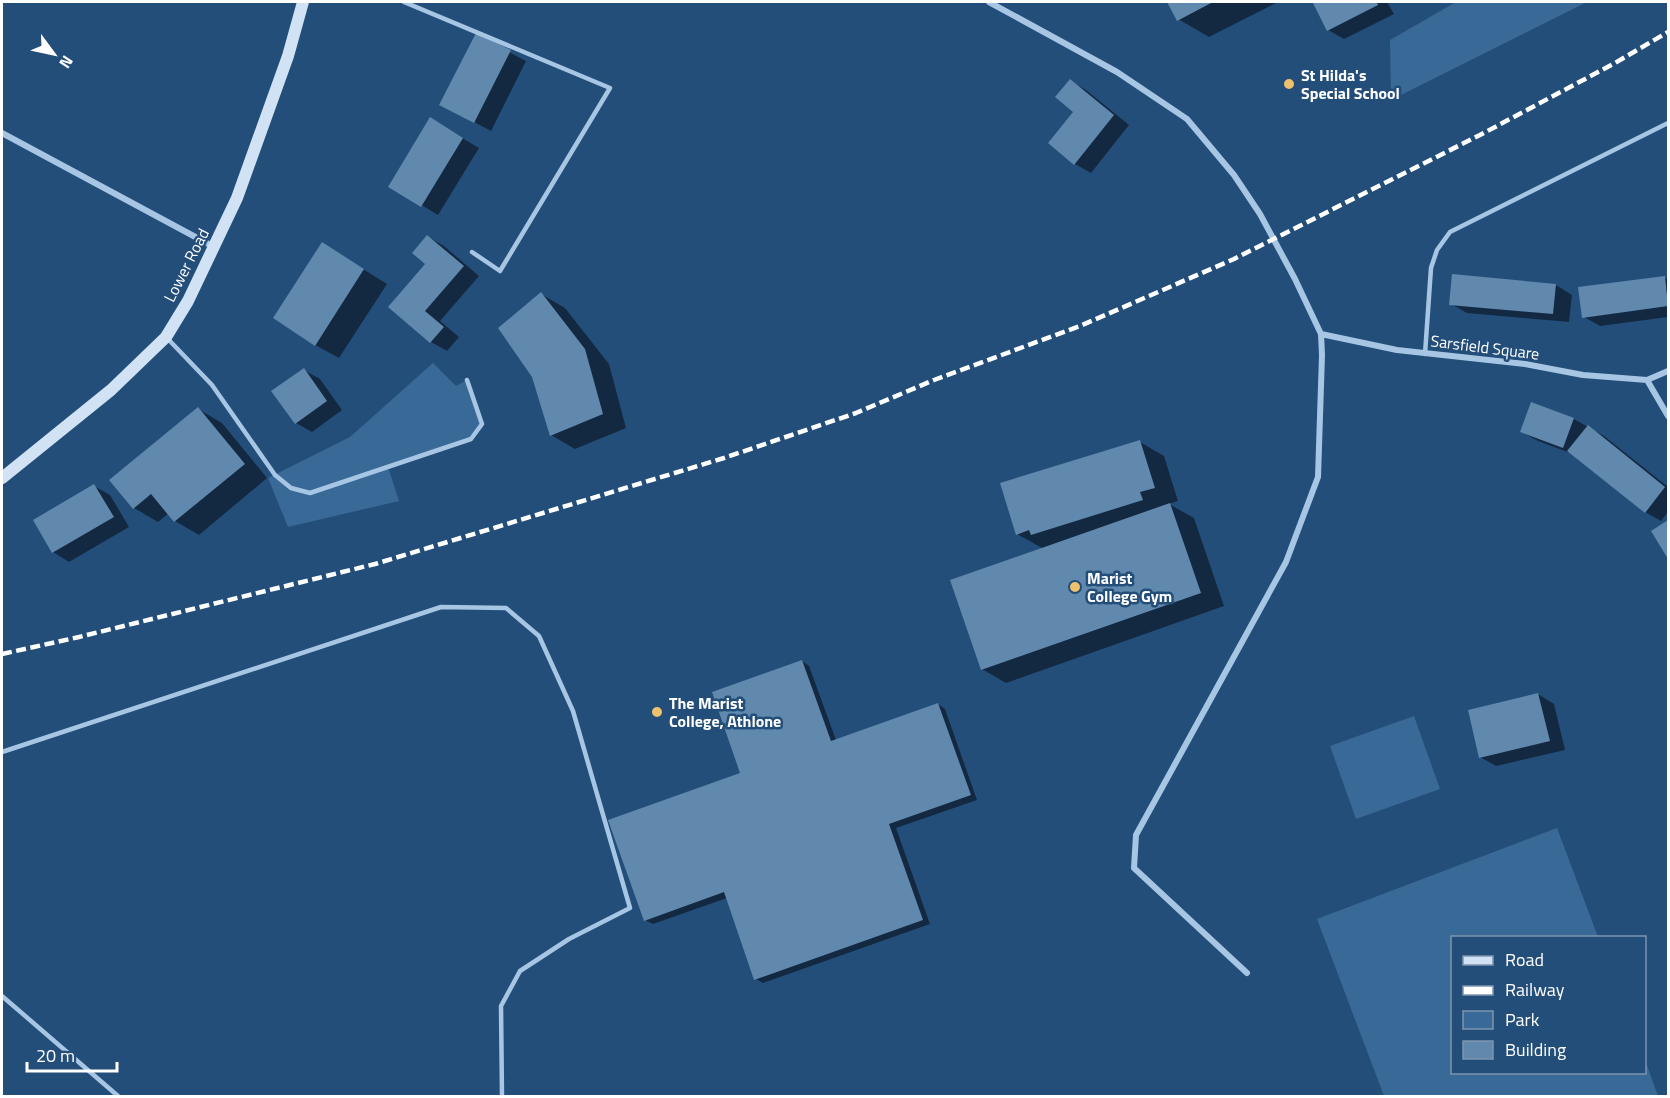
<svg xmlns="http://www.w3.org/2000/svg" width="1670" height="1098" viewBox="0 0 1670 1098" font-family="'Titillium Web',sans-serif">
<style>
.green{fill:#386997}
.shadow{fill:#0007}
.building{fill:#6188ad}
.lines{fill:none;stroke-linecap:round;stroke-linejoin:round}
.lane{stroke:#a7c6e4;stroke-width:4.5}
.street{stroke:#a7c6e4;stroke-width:6}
.secondary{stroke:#d0e2f4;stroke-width:12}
.rail{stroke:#fff;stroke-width:4.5;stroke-dasharray:10 4.5;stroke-linecap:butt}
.poi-dot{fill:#eec16c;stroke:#244e7a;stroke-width:2}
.labels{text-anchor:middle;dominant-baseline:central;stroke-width:5;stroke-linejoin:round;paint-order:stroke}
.poi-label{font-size:16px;font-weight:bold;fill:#fff;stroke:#244e7a;text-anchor:start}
.street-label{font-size:16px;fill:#fff;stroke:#244e7a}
</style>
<rect width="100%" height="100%" fill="#244e7a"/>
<!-- green -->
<path class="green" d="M1456 2H1587L1391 100 1390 40Z
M433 363 456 386 467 380 482 424 471 439 388 467 399 501 288 527 268 478 350 437Z
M1414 716 1440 789 1356 819 1330 746Z
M1557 828 1598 937 1452 938V1072H1644L1645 1060 1658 1096H1384L1317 919Z"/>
<!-- shadow -->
<path class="shadow" d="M1169 2H1278L1209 37 1178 19Z
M1319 2H1387L1394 14 1344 39 1328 30 1315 4Z
M477 35 526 61 491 131 457 113Z
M1070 81 1086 90 1129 125 1091 173 1075 164V111Z
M430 119 479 148 438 215 390 186Z
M428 237 444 246 479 276 440 321 459 337 447 351 431 342 391 307 427 264Z
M323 244 387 284 339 358 315 345Z
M1664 277 1668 280V317L1600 326 1584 317Z
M1556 285 1572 295 1569 322 1467 313 1451 304Z
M541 294 565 308 609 364 626 428 575 449 551 435Z
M304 370 320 379 342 410 312 432 296 423Z
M198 409 222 423 267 478 199 535 175 521 169 513 158 522 134 508 111 480Z
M1574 419 1604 436 1668 487V512L1661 521 1645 512 1573 454 1538 441 1522 432Z
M1140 442 1164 456 1178 501 1169 504 1194 518 1224 606 1006 683 982 669 1044 549 1017 534Z
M94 486 110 495 129 527 69 562 53 552 35 520Z
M802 661 809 666 836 740 938 704 945 709 977 800 896 828 930 924 763 983 756 979 727 898 653 924 645 920 742 774Z
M1538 694 1554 704 1565 750 1496 766 1480 757Z"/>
<!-- building -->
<path class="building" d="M1167 2H1213L1177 21Z
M1316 2H1377L1378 5 1327 31 1313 3Z
M476 33 511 50 474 123 439 105Z
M1070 79 1114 115 1074 165 1048 143 1073 112 1055 97Z
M430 117 463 138 421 207 388 187Z
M427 235 464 266 425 311 444 327 430 343 388 307 425 264 412 253Z
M322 242 364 269 315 346 273 318Z
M1452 274 1556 284 1553 314 1449 305Z
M1665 276 1668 306 1582 318 1578 287Z
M541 292 585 349 603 414 550 436 532 377 498 328Z
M304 368 327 401 295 424 271 391Z
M1531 402 1574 418 1563 448 1520 432Z
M198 407 245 464 174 522 151 494 133 509 109 480Z
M1588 425 1665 487 1645 513 1567 451Z
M1140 440 1155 488 1140 492 1143 500 1031 535 1029 530 1016 535 1000 483Z
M94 484 114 517 52 553 33 520Z
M1170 503 1201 593 981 670 950 580Z
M1668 520V559L1651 531Z
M802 660 831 741 938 703 971 795 889 824 923 920 754 980 724 892 644 921 608 820 740 773 712 692Z
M1538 693 1550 741 1479 758 1468 710Z"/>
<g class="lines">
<!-- lane -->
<path class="lane" d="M404 2 610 88 500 271 472 252
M168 339 212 385 275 475 291 488 310 493 471 439 482 424 467 380
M1425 354 1431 268 1437 250 1450 232 1668 123
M2 752 441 607 506 608 539 636 573 711 630 908 569 939 520 971 501 1006 502 1096
M2 996 118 1096"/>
<!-- street -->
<path class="street" d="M989 2 1117 72 1187 119 1234 175 1260 214 1295 279 1321 334 1322 355 1318 477 1286 562 1136 835 1134 868 1247 973
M2 133 214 247
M1321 334 1397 350 1525 364 1583 375 1647 380 1668 371
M1647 380 1668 416"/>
<!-- secondary -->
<path class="secondary" d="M2 478 111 390 166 337 188 301 237 198 288 56 303 2"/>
<!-- rail -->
<path class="rail" d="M2 654 79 637 375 564 724 458 856 413 934 380 1080 326 1234 259 1480 135 1615 63 1668 32"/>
</g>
<!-- markers -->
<g class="poi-dot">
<circle cx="1289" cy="84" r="6"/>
<circle cx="1075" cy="587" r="6"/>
<circle cx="657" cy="712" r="6"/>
</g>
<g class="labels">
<!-- poi labels -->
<g class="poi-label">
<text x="1301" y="75">St Hilda's<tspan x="1301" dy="18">Special School</tspan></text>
<text x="1087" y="578">Marist<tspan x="1087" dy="18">College Gym</tspan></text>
<text x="669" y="703">The Marist<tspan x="669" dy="18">College, Athlone</tspan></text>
</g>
<!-- street labels -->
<g class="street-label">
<text transform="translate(186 265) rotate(-63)">Lower Road</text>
<text transform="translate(1485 347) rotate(7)">Sarsfield Square</text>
</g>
</g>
<!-- border -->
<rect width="1670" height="1098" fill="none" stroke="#ffffff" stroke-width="6"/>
<!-- legend -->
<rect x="1451" y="936" width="195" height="138" fill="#244e7a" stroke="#7c95af" stroke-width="1.5"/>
<rect x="1463" y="956" width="30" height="9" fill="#d0e2f4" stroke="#7c95af" stroke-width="1.5"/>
<text x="1505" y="966" font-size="18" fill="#ffffff">Road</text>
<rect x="1463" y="986" width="30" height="9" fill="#ffffff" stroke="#7c95af" stroke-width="1.5"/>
<text x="1505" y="996" font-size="18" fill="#ffffff">Railway</text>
<rect x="1463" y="1011" width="30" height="18" fill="#386997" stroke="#7c95af" stroke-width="1.5"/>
<text x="1505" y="1026" font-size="18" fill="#ffffff">Park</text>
<rect x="1463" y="1041" width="30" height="18" fill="#6188ad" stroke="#7c95af" stroke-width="1.5"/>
<text x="1505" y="1056" font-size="18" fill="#ffffff">Building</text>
<!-- north arrow -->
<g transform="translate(54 54) rotate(123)" stroke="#244e7a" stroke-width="4.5" paint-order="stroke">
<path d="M0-4.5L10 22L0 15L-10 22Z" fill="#ffffff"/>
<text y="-9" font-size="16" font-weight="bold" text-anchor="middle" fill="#ffffff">N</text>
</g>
<!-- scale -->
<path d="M27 1062v9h90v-9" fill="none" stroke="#ffffff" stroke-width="3"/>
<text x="36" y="1062" font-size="18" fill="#ffffff" stroke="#244e7a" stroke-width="4.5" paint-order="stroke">20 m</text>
</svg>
